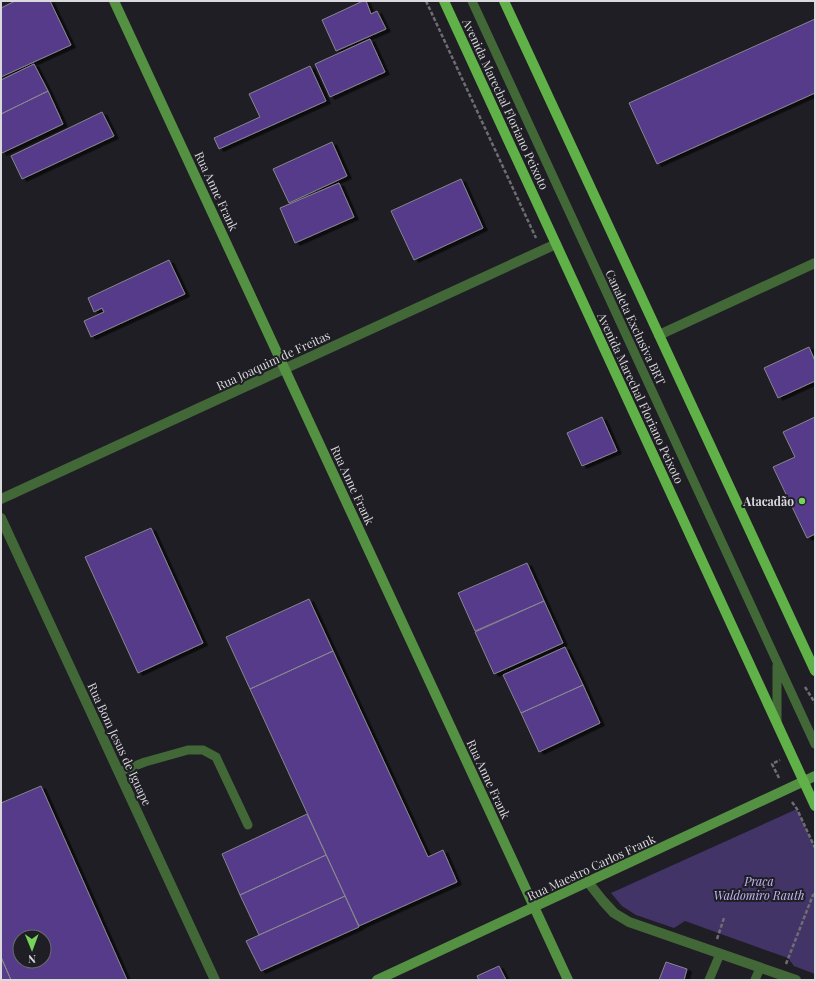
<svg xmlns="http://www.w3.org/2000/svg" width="816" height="981" viewBox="0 0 816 981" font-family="'Playfair Display',serif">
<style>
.park{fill:#433467}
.building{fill:#543a8a;stroke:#87868e;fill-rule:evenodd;filter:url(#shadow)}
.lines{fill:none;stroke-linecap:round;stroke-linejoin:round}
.path{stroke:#6e6d72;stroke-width:2.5;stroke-dasharray:4 2;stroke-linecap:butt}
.lane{stroke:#426838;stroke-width:9}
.street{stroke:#426838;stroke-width:10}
.secondary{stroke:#549142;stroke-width:10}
.primary{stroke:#61b149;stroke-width:10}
.poi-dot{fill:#76d25a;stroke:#1f1e24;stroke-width:1.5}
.labels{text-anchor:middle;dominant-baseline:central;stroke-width:4;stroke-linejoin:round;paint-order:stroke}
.street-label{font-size:12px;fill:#dad9dd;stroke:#1f1e24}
.poi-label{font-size:12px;font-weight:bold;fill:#dad9dd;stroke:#1f1e24;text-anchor:end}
.park-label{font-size:12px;font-style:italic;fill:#c5b5f8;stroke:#1f1e24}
</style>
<defs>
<filter id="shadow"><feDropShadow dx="4.5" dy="2.5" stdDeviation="0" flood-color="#0009"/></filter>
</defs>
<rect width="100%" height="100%" fill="#1f1e24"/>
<!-- park -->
<path class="park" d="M797 809 815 848V974L794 966 788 958 685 921 674 928 636 915 622 906 611 893Z"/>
<!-- building -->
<path class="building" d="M15 1H50L71 45 1 77V8Z
M363 1H366L371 14 377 11 386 29 336 51 322 20Z
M815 19V93L657 164 629 103Z
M370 39 385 72 330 97 315 64Z
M34 64 48 91 1 114V80Z
M310 66 326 101 219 149 214 138 260 117 249 94Z
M48 91 63 124 2 153 1 151V114Z
M102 112 114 136 22 179 11 156Z
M332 142 347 176 289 203 273 169Z
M461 179 483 228 414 260 391 211Z
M339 183 354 217 295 243 280 208Z
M169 260 185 294 91 337 84 321 104 312 102 308 94 312 88 298Z
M809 347 815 361V381L778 398 764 368Z
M602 417 617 451 582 466 567 433Z
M815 417V534L807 538 773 467 795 457 783 432Z
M151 528 203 643 138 673 85 557Z
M527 563 544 601 475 631 458 593Z
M309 599 333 651 250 689 226 637Z
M544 601 563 643 494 674 475 632Z
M565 647 583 685 521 713 503 675Z
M333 651 428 857 443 850 457 882 359 926 250 689Z
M583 685 600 723 539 752 521 713Z
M41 786 127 980H11L1 957V803ZM20 937H44V961H20Z
M307 814 326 855 240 895 222 854Z
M326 855 345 896 259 935 240 895Z
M345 896 359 927 261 971 246 941Z
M1 957 11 980H1Z
M666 962 687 969 684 980H659Z
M499 966 506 980H479L477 976Z"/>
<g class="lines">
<!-- path -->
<path class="path" d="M426 1 536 238
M805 687 815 703
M779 778 772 764 780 760
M792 802 797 809 815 848
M717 939 724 918
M786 964 813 895 815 894"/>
<!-- lane -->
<path class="lane" d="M472 1 815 744
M777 723V666
M119 772 145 762 188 750H203L216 757 248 825
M709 980 720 954
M755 980 760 968"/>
<!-- street -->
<path class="street" d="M659 335 815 263
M1 499 556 244
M1 518 215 980
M588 882 603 901 614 913 629 922 796 980"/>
<!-- secondary -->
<path class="secondary" d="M114 1 568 980
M377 980 815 776"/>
<!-- primary -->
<path class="primary" d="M444 1 815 806
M504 1 815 671"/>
</g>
<!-- markers -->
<circle class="poi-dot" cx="802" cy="501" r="4"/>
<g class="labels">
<!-- street labels -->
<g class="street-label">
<text transform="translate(506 104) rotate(65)">Avenida Marechal Floriano Peixoto</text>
<text transform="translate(217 191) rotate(65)">Rua Anne Frank</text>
<text transform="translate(636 327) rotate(65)">Canaleta Exclusiva BRT</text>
<text transform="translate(273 360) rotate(-25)">Rua Joaquim de Freitas</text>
<text transform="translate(641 398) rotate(65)">Avenida Marechal Floriano Peixoto</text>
<text transform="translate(353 485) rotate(65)">Rua Anne Frank</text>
<text transform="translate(120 744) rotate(65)">Rua Bom Jesus de Iguape</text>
<text transform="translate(489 779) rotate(65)">Rua Anne Frank</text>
<text transform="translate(591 867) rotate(-25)">Rua Maestro Carlos Frank</text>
</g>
<!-- poi labels -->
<g class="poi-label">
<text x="794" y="501">Atacadão</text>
</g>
<!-- park labels -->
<g class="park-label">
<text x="759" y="881">Praça<tspan x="759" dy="14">Waldomiro Rauth</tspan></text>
</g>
</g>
<!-- border -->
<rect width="816" height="981" fill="none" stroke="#dad9dd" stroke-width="4"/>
<!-- north arrow -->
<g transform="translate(32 949) rotate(179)"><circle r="19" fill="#1f1e24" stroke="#6a696e"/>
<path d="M0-3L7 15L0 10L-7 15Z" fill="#76d25a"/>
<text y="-6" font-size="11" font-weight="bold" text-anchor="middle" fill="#dad9dd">N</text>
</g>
</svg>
